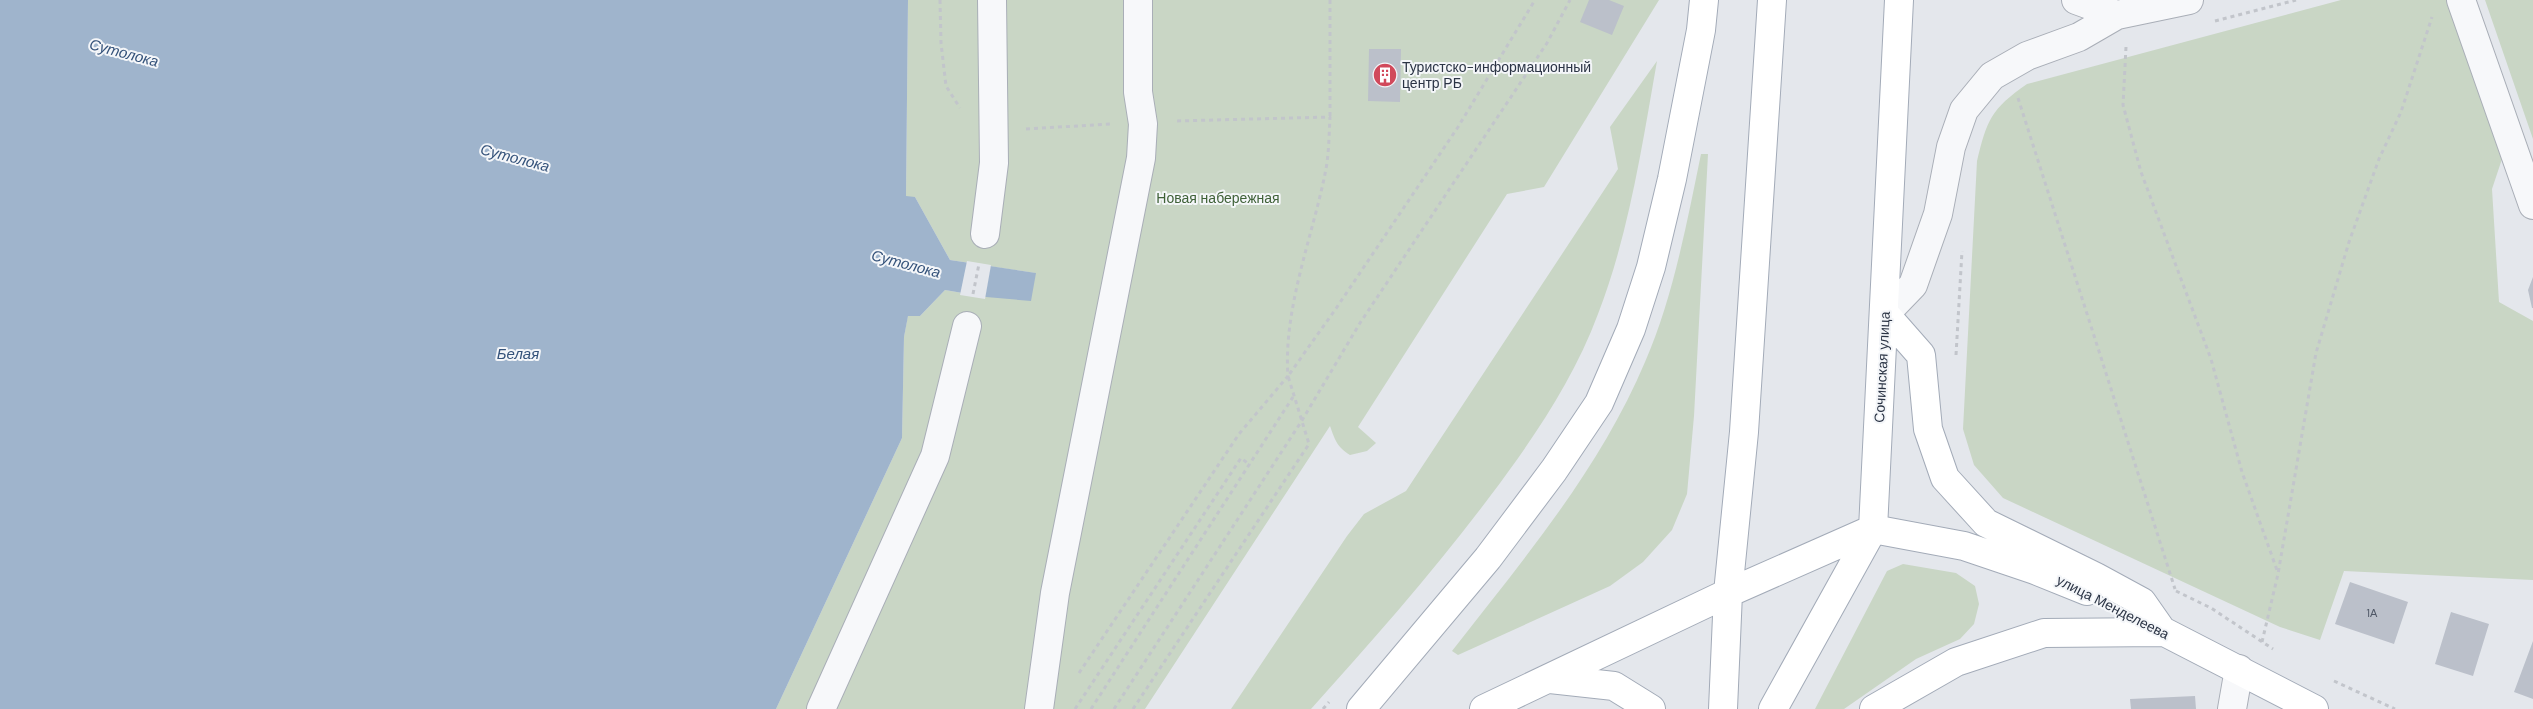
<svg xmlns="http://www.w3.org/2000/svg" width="2533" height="709" viewBox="0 0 2533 709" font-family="'DM Sans',sans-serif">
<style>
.green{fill:#c9d6c5}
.water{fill:#9fb4cc}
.pier{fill:#e4e7ec}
.building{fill:#bbc0ca}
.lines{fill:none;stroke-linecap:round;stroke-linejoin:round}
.minor-casing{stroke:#a9aeb7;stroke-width:30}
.major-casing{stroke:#a3abb8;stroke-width:30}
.path{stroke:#c2c5cb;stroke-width:3;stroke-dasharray:4 4;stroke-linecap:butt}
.minor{stroke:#f7f8fa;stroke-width:28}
.major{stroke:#fff;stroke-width:28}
.labels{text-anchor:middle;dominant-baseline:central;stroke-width:4;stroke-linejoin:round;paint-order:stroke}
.number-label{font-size:11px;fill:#4f5766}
.poi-label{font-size:14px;fill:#2b3445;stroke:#f4f6f9;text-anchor:start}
.park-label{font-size:14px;fill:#3f6138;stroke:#f4f6f9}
.street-label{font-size:14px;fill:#2b3445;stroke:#f4f6f9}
.water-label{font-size:15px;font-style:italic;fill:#34527a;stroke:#f4f6f9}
</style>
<rect width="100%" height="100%" fill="#e4e7ec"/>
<!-- green -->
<path class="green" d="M908 0H1659L1544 187 1507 194 1358 427 1376 443 1367 451 1350 455C1337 447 1335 440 1330 426L1145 709H776L902 438 904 337 908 315 920 316 945 290 986 297 1032 287 1035 273 950 260 915 197H906Z
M2341 0H2450L2503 156 2492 189 2499 302 2533 321V580L2344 571 2320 640 2280 627 2003 498 1974 465 1963 429 1977 161C1987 120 1991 109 2027 84Z
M2485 0H2533V139Z
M1657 61C1642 146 1629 234 1598 314 1573 381 1533 439 1491 495 1435 570 1373 640 1311 709H1231L1347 536 1364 514 1406 491 1618 169 1610 127Z
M1701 154H1708L1694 416 1687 494 1672 530 1643 562 1610 586 1458 655 1452 651C1523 560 1600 469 1645 362 1673 298 1687 222 1701 154Z
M1903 564 1956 573 1975 586 1979 604 1974 624 1960 639 1916 659 1844 709H1815L1887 571Z"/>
<!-- water -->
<path class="water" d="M0 0H908L906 196 915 197 950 260 1036 273 1031 301 986 297 945 290 920 316H908L904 337 902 438 776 709H0Z"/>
<!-- pier -->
<path class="pier" d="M967 261 991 265 985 299 960 295Z"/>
<!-- building -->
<path class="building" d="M1589 0H1609L1624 6 1612 35 1580 22Z
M1369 49H1401L1400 102 1368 101Z
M2533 277V308H2532L2528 290Z
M2350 582 2408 602 2394 644 2335 624Z
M2451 612 2489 624 2473 676 2435 664Z
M2533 641V699L2514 692Z
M2195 696 2196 709H2131L2130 699Z"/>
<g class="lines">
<!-- minor casing -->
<g class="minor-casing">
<path id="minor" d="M2076 0 2117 15 2189 0
M2461 0 2533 205
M985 234 994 163 992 0
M1885 314 1913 285 1938 214 1951 147 1964 110 1992 76 2027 56 2079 37 2117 15
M821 709 935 456 967 326
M1039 709 1055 593 1141 158 1143 124 1138 92V0
M2232 709 2239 669"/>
</g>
<!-- major casing -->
<g class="major-casing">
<path id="major" d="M1873 529 1964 546 2035 570 2087 591
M2149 624 2314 709
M1550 679 1614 686 1651 709
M1361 709 1488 558 1554 470 1599 403 1631 329 1651 267 1672 179 1701 30 1704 0
M1484 709 1728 593 1873 529
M1723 709 1728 593 1744 432 1772 0
M1773 709 1873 529 1899 0
M1874 709 1956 662 2044 633 2163 632 2142 602 2096 577 1986 523 1945 478 1928 429 1921 355 1885 314"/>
</g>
<!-- path -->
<path class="path" d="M940 0 941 43 946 86 960 108
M1330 0V117
M2215 21 2296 0
M2126 47 2123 105 2141 172 2211 359 2242 472 2278 573
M2018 98 2175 589
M1026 129 1110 124
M973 294 979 264
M1956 355 1962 251
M2176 591 2211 608 2273 649
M2262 642 2278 574 2316 353 2349 242 2379 159 2401 112 2432 17
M1079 673 1239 434 1288 376C1283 310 1312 238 1325 174 1329 156 1329 135 1330 117L1176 121
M2334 681 2395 709
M1075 709 1241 458 1250 465
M1091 709 1293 397
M1114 709 1301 422 1360 323 1547 43 1570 0
M1133 709 1309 444 1288 376 1335 310 1458 127 1535 0
M1323 709 1329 702"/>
<!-- minor -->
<use href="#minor" class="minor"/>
<!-- major -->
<use href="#major" class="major"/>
</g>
<!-- icons -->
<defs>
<g id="building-disc" transform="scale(1.25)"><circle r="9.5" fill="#d1495b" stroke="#f4f6f9"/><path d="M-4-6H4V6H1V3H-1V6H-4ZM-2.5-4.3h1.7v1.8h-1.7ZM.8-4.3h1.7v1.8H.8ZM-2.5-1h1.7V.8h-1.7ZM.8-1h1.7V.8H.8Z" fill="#fff"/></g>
</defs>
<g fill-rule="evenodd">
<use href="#building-disc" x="1385" y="75"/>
</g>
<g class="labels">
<!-- number labels -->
<g class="number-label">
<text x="2372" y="613">1А</text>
</g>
<!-- poi labels -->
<g class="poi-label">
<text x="1402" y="67">Туристско-информационный<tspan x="1402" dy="16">центр РБ</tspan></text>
</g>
<!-- park labels -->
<g class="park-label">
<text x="1218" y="198">Новая набережная</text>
</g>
<!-- street labels -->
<g class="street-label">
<text transform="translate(1882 367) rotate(-87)">Сочинская улица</text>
<text transform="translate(2113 607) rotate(27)">улица Менделеева</text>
</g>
<!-- water labels -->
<g class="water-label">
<text transform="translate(124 53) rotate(15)">Сутолока</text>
<text transform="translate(515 158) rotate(15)">Сутолока</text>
<text transform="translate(906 264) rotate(15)">Сутолока</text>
<text x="518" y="354">Белая</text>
</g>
</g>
</svg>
